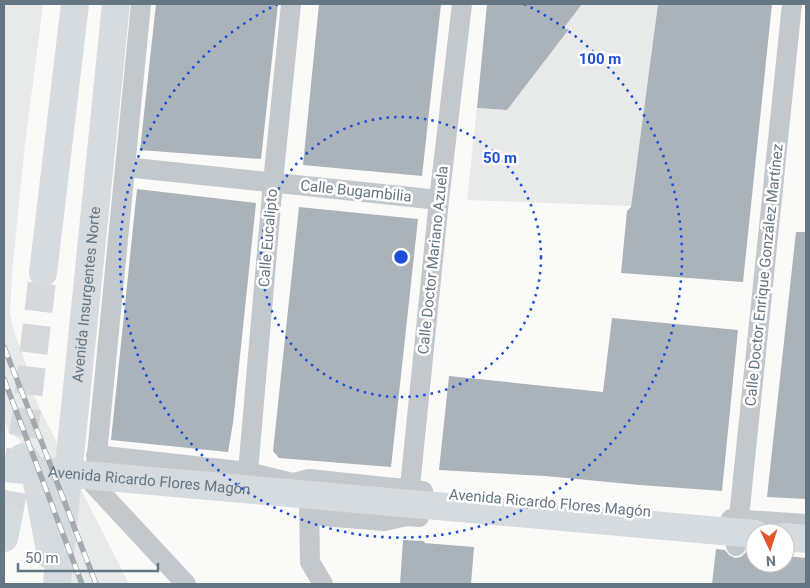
<svg xmlns="http://www.w3.org/2000/svg" width="810" height="588" viewBox="0 0 810 588" font-family="Roboto,sans-serif">
<style>
.built{fill:#e8e9e9}
.building{fill:#aab3b9}
.lines{fill:none;stroke-linecap:round;stroke-linejoin:round}
.secondary-tunnel{stroke:#d5d9db;stroke-width:28;stroke-dasharray:28 14;stroke-linecap:butt}
.street{stroke:#c3c8cc;stroke-width:20}
.secondary{stroke:#d6dbdf;stroke-width:28}
.rail-casing{stroke:#a2aab0;stroke-width:5.5}
.rail{stroke:#fff;stroke-width:4;stroke-dasharray:11;stroke-linecap:butt}
.ring{fill:none;stroke:#1d4ed8;stroke-width:2.5;stroke-dasharray:2.5 5}
.labels{text-anchor:middle;dominant-baseline:central;stroke-width:5;stroke-linejoin:round;paint-order:stroke}
.street-label{font-size:15px;fill:#657683;stroke:#fff}
.centre{fill:#1d4ed8;stroke:#fff;stroke-width:2.5}
.ring-label{font-size:15px;text-anchor:middle;font-weight:bold;fill:#1d4ed8;stroke:#fff;stroke-width:5;stroke-linejoin:round;paint-order:stroke}
</style>
<rect width="100%" height="100%" fill="#fafaf8"/>
<!-- built -->
<path class="built" d="M4 4H43L25 144 12 273 10 314 13 328 29 374 27 380 42 413 129 584H72L20 440 11 434 10 431 9 433 4 419Z
M582 4H658L631 206 467 200 477 108 507 110 568 30 563 29Z"/>
<!-- building -->
<path class="building" d="M156 4H278L261 159 140 150Z
M319 4H441L422 176 303 165Z
M487 4H582L563 29H569L507 110 477 108Z
M658 4H772L743 282 621 273 627 211 631 207Z
M137 189 256 203 233 423 228 452 111 440Z
M299 207 418 219 391 467 279 458 273 451Z
M796 232H806V499L767 497Z
M612 318 738 330 722 491 640 485 545 476 439 470 449 376 603 392Z
M403 540 425 541 424 543 474 547 471 584H400Z
M716 549 725 550 729 555 735 558 741 557 746 552H755V563H785V556L806 558V584H712Z"/>
<g class="lines">
<!-- secondary-tunnel -->
<path class="secondary-tunnel" d="M8 519 25 424 43 273"/>
<!-- street -->
<path class="street" d="M141 4 94 485 186 584
M125 167 439 200
M96 455 248 472 297 484
M248 472 273 182 291 4
M294 483 309 479 423 491
M309 501 310 562 323 584
M309 515 384 521 407 516 419 517
M407 516 439 200 462 4
M731 519 806 524
M736 546 792 4"/>
<!-- secondary -->
<g class="secondary">
<path d="M43 273 75 4"/>
<path d="M23 457 25 458 36 477 51 556"/>
<path id="s1" d="M4 468 755 534"/>
<path d="M785 537 806 539"/>
<path d="M4 538 8 519"/>
<path id="s2" d="M57 584 116 4"/>
</g>
<!-- rail casing -->
<g class="rail-casing">
<path id="rail" d="M4 347 42 443 96 584
M4 379 82 584"/>
</g>
<!-- rail -->
<use href="#rail" class="rail"/>
</g>
<!-- distance rings -->
<g class="ring">
<circle cx="401" cy="257" r="140"/>
<path d="M524 4A281 281 0 1 1 278 4"/>
</g>
<g class="labels">
<!-- street labels -->
<g class="street-label">
<text transform="translate(356 191) rotate(6)">Calle Bugambilia</text>
<text transform="translate(268 238) rotate(-85)">Calle Eucalipto</text>
<text transform="translate(433 260) rotate(-84)">Calle Doctor Mariano Azuela</text>
<text transform="translate(764 275) rotate(-84)">Calle Doctor Enrique González Martínez</text>
<text stroke="none"><textPath href="#s2" startOffset="291">Avenida Insurgentes Norte</textPath></text>
<text stroke="none"><textPath href="#s1" startOffset="146">Avenida Ricardo Flores Magón</textPath></text>
<text transform="translate(550 503) rotate(5)">Avenida Ricardo Flores Magón</text>
</g>
</g>
<circle cx="401" cy="257" r="8" class="centre"/>
<g class="ring-label">
<text x="600" y="64">100 m</text>
<text x="500" y="163">50 m</text>
</g>
<!-- border -->
<rect width="810" height="588" fill="none" stroke="#657683" stroke-width="10"/>
<!-- north arrow -->
<g transform="translate(770 548) rotate(176)"><circle r="24" fill="#ffffff" stroke="#c1c8cd"/>
<path d="M0-4L9 19L0 12L-9 19Z" fill="#e4572e"/>
<text y="-8" font-size="14" font-weight="bold" text-anchor="middle" fill="#657683">N</text>
</g>
<!-- scale -->
<path d="M18 563v8h140v-8" fill="none" stroke="#657683" stroke-width="2.5"/>
<text x="25" y="563" font-size="15" fill="#657683" stroke="#ffffff" stroke-width="4" paint-order="stroke">50 m</text>
</svg>
